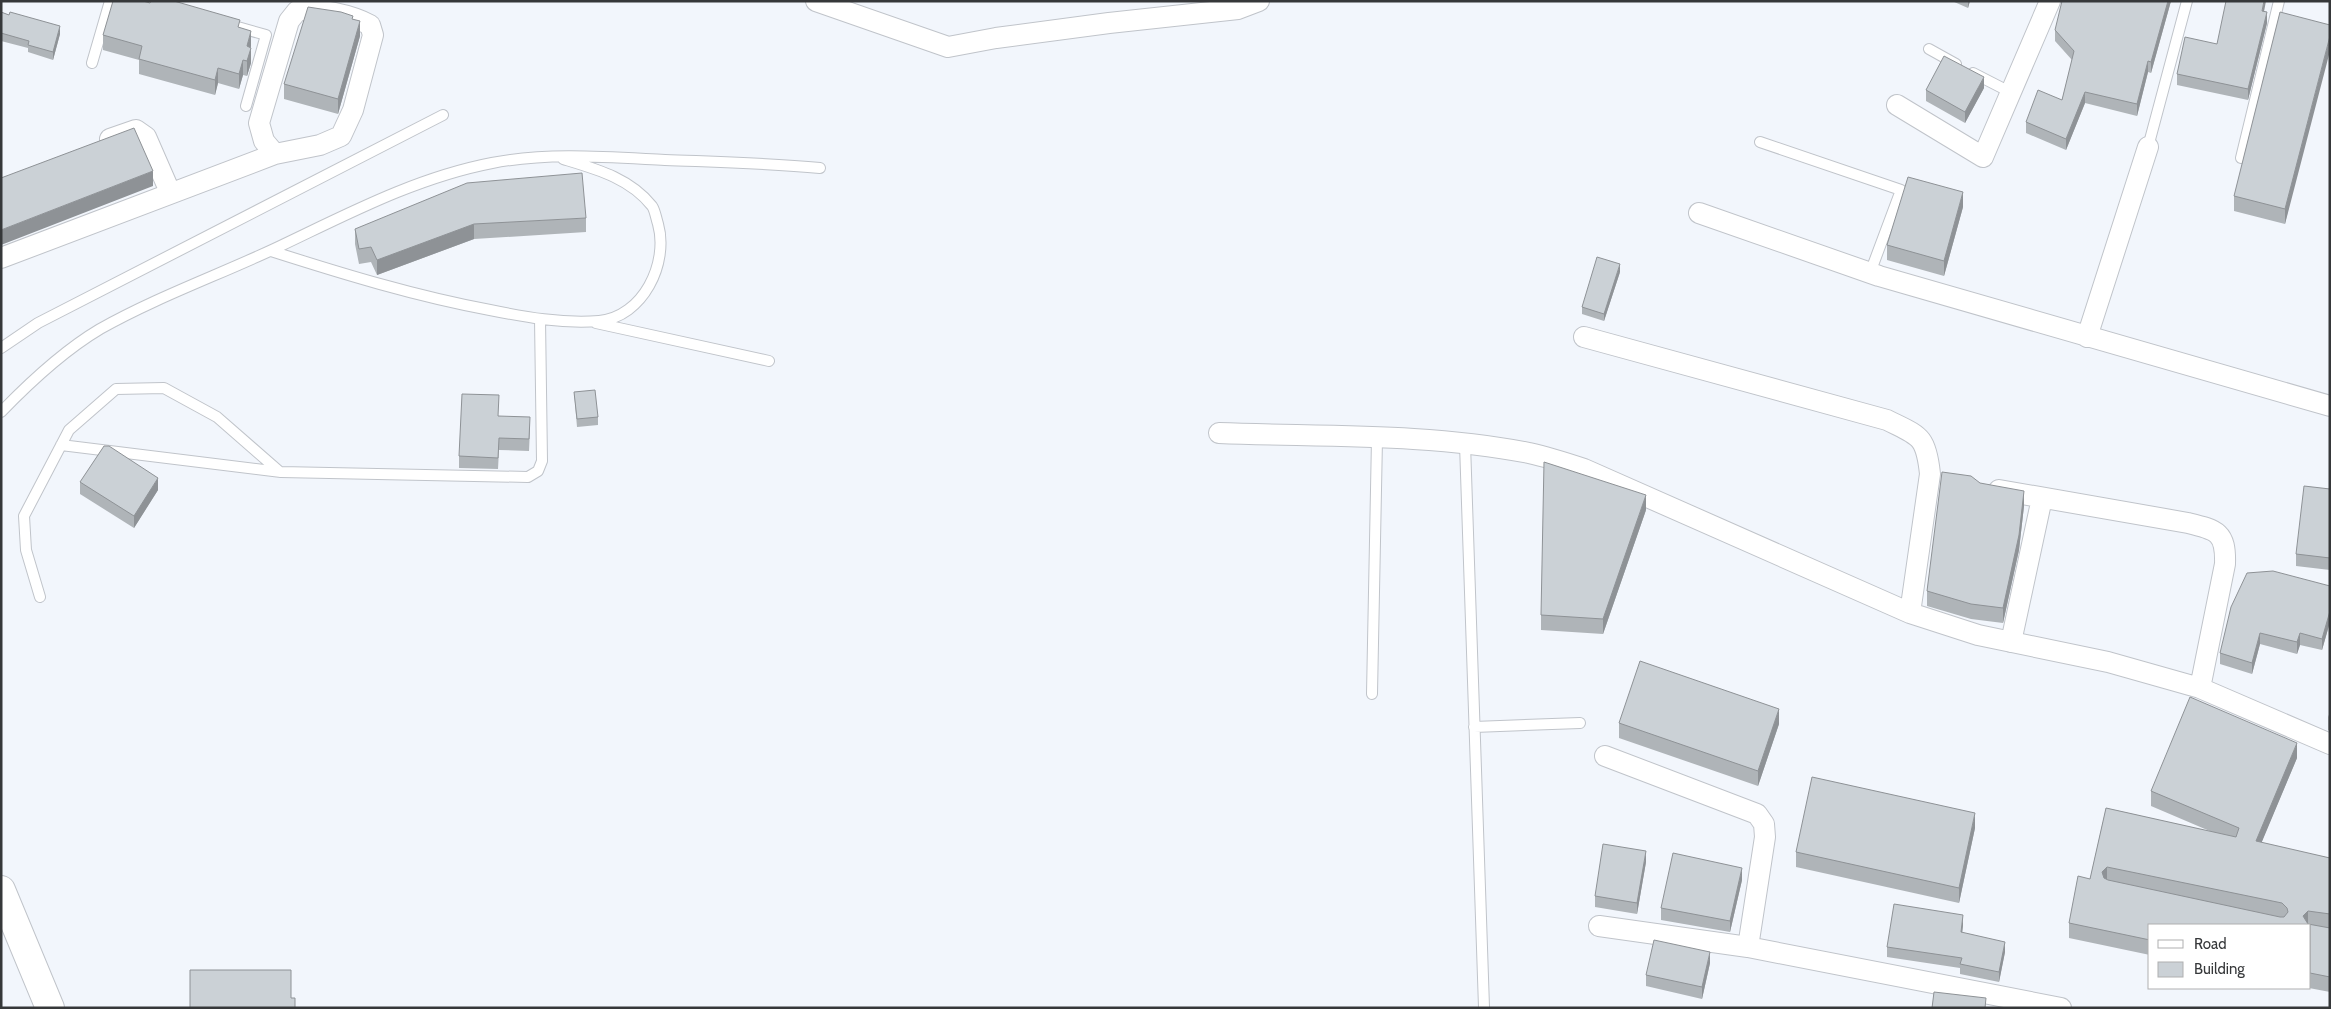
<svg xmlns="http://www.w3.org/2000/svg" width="2331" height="1009" viewBox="0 0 2331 1009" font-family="Cabin,sans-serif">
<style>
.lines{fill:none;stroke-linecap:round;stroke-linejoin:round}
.lane-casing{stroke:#c0c4ca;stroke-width:12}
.street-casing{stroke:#c0c4ca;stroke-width:22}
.secondary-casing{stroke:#c0c4ca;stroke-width:30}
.lane{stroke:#fff;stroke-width:10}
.street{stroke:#fff;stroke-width:20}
.secondary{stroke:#fff;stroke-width:28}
.wall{fill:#afb4b8}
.shaded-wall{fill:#8e9296}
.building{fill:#cbd1d6;stroke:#8e9296;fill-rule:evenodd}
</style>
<rect width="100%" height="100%" fill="#f2f6fc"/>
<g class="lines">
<!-- lane casing -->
<g class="lane-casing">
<path id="lane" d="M145 1 163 6
M227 24 266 35 246 106
M1929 49 1956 64
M92 63 110 1
M1973 73 2012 93
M1760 142 1901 190 1870 273
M2148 147 2187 1
M2241 158 2279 1
M271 251C343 274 415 296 490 310 525 317 562 324 599 321 643 317 669 263 658 224 656 218 655 210 652 206 630 178 596 169 563 159
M596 323 769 361
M1 348 38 323 443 115
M1 412C31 381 63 351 100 329 155 298 216 276 274 249 344 216 414 178 492 163 549 152 607 157 665 160 717 162 769 163 820 168
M1465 444 1484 1007
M61 445 281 472 528 477 538 471 542 461 540 319
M40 597 26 550 24 516 69 430 116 389 164 388 217 417 280 472
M1372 694 1377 439
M1474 727 1580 723"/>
</g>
<!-- street casing -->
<g class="street-casing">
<path id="street" d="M816 1 948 47 996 38 1109 23 1238 9 1259 1
M1897 105 1983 157 2050 1
M110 139 136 130 146 137 170 192
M1699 213 1879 276 2330 406
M1 258 275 154 320 145 341 136 353 110 373 35 370 25C352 15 316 7 297 11L289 21 259 123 264 141 275 154
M1584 337 1887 420C1919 436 1926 435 1930 474L1910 613
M2087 337 2148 147
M1219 433C1321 437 1428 433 1529 453 1547 457 1566 463 1584 469L1910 613 1978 635 2108 662 2200 688 2330 744
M1999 490 2188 523C2217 530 2226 532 2225 564L2200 688
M2011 642 2042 498
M1605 756 1757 814 1764 824 1765 837 1748 947 2061 1008
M1599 926 1748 947"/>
</g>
<!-- secondary casing -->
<g class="secondary-casing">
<path id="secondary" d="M1 890 50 1008"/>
</g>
<!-- lane -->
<use href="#lane" class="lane"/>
<!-- street -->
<use href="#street" class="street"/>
<!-- secondary -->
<use href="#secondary" class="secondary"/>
</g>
<!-- wall -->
<path class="wall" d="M1952 1H1970L1968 8Z
M2171 1 2151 73 2148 72 2137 116 2085 103 2066 150 2026 133V122L2062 100 2072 60 2055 41V30Z
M2264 11 2267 23 2248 100 2177 85V74L2217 44Z
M1 12 60 34 53 60 28 52V48L1 41Z
M353 19 360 36 338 114 284 99V84Z
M2330 25 2285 224 2234 211V196Z
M240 28 251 46V63L247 76 243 75 239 89 218 83 215 95 139 74V60L103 50V35Z
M1984 88 1965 123 1926 101V90Z
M1963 207 1944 276 1887 260V245Z
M586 218V232L474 239 377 275 371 262 359 264 355 244V229Z
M1620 272 1604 321 1582 314V307Z
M574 392 598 417V425L577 427Z
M499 416 530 429 529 451 499 450 498 469 459 468V456Z
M80 482 158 490 134 528 80 494Z
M1980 483 2024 506 2019 550 2003 623 1971 619 1927 606V591Z
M2330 489V570L2296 566V554Z
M1646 510 1603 634 1541 630V615Z
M2330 586V622L2322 650 2300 645 2297 654 2260 644 2252 674 2220 664V653Z
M2330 712V731L2328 730V717Z
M1619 723 1779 724 1758 786 1619 738Z
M2297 758 2261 843 2330 858V992L2309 988H2310V925H2150V955L2069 938V923L2090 879 2106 808 2212 832 2151 806V791Z
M1975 828 1959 903 1796 867V852Z
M1646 862 1637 914 1595 907V896Z
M1742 880 1730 932 1661 920V908Z
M1963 925 1962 933 2005 952 1999 982 1960 974V968L1887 957V947Z
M1710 963 1702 999 1646 986V975Z"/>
<!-- shaded-wall -->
<path class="shaded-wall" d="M1968 1H1970L1968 8Z
M2168 1H2171L2151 73V62Z
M2264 1H2266L2262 22V11Z
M2267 12V23L2248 100V89Z
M360 21V36L338 114V99Z
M60 26V34L53 60V52Z
M251 31V46L247 61V46Z
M2330 36V51L2285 224V209Z
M251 48V63L247 76V61Z
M243 60V75L239 89V74Z
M2148 61V72L2137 116V104Z
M218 68V83L215 95V80Z
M1984 77V88L1965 123V112Z
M2085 92V103L2066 150V139Z
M153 171V186L1 245V230Z
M1963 192V207L1944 276V261Z
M474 224V239L377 275V260Z
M1620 264V272L1604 321V314Z
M158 478V490L134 528V516Z
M2024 491V506L2019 550 2003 623V608Z
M1646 495V510L1603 634V619Z
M2330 611V622L2322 650V639Z
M2260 633V644L2252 674V663Z
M2300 633V645L2297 654V642Z
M1779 709V724L1758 786V771Z
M2297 743V758L2256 856V841Z
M1975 813V828L1959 903V888Z
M1646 851V862L1637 914V903Z
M2107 867V881L2102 887V872Z
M1742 868V880L1730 932V921Z
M2308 911V925L2303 916Z
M1963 915V925L1961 943V932Z
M2005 942V952L1999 982V972Z
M1710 952V963L1702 999V987Z"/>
<!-- building -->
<path class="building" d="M113 1H143L150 3 151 1H174L240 20 238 27 251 31 247 46 251 48 247 61 243 60 239 74 218 68 215 80 139 59 142 46 103 35Z
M2062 1H2168L2151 62 2148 61 2137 104 2085 92 2066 139 2026 122 2038 90 2062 100 2074 51 2055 30Z
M2226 1H2264L2262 11 2267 12 2248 89 2177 74 2185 37 2217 44Z
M308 7 341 12 353 16 352 19 360 21 338 99 284 84Z
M1 12 9 15 10 12 60 26 53 52 28 45 29 41 1 33Z
M2280 12 2330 25V36L2285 209 2234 196Z
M1944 56 1984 77 1965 112 1926 90Z
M134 128 153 171 1 230V178Z
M582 173 586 218 474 224 377 260 371 247 359 249 355 229 467 183Z
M1908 177 1963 192 1944 261 1887 245Z
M1597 257 1620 264 1604 314 1582 307Z
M595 390 598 417 577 419 574 392Z
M462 394 499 395 498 416 530 417 529 439 499 438 498 458 459 456Z
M104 446H109L158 478 134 516 80 482Z
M1544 462 1646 495 1603 619 1541 615Z
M1942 472 1971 476 1980 483 2024 491 2019 535 2003 608 1971 604 1927 591Z
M2304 486 2330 489V558L2296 554Z
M2273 571 2330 586V611L2322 639 2300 633 2297 642 2260 633 2252 663 2220 653 2231 607 2247 573Z
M1640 661 1779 709 1758 771 1619 723Z
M2190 697 2297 743 2256 841 2330 858V914L2308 911 2303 916 2308 924 2330 928V977L2310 973V925H2150V940L2069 923 2078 876 2090 879 2106 808 2236 837 2239 828 2151 791ZM2107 867 2282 903 2287 908 2288 912 2284 917H2280L2108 880 2104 878 2102 872Z
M1812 777 1975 813 1959 888 1796 852Z
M1603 844 1646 851 1637 903 1595 896Z
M1673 853 1742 868 1730 921 1661 908Z
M1894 904 1963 915 1961 932 2005 942 1999 972 1960 964 1962 958 1887 947Z
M1654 940 1710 952 1702 987 1646 975Z
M190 970H291V998H295V1008H190Z
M1934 992 1986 998 1985 1008H1932Z"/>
<!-- border -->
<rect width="2331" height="1009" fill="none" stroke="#36383a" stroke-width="5"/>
<!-- legend -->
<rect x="2148" y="924" width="162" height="65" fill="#ffffff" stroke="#afafb0"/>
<rect x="2158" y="940" width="25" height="8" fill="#ffffff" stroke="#afafb0"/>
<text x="2194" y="949" font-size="15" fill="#36383a">Road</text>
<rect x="2158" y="962" width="25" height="15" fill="#cbd1d6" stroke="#afafb0"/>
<text x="2194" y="974" font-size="15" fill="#36383a">Building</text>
</svg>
